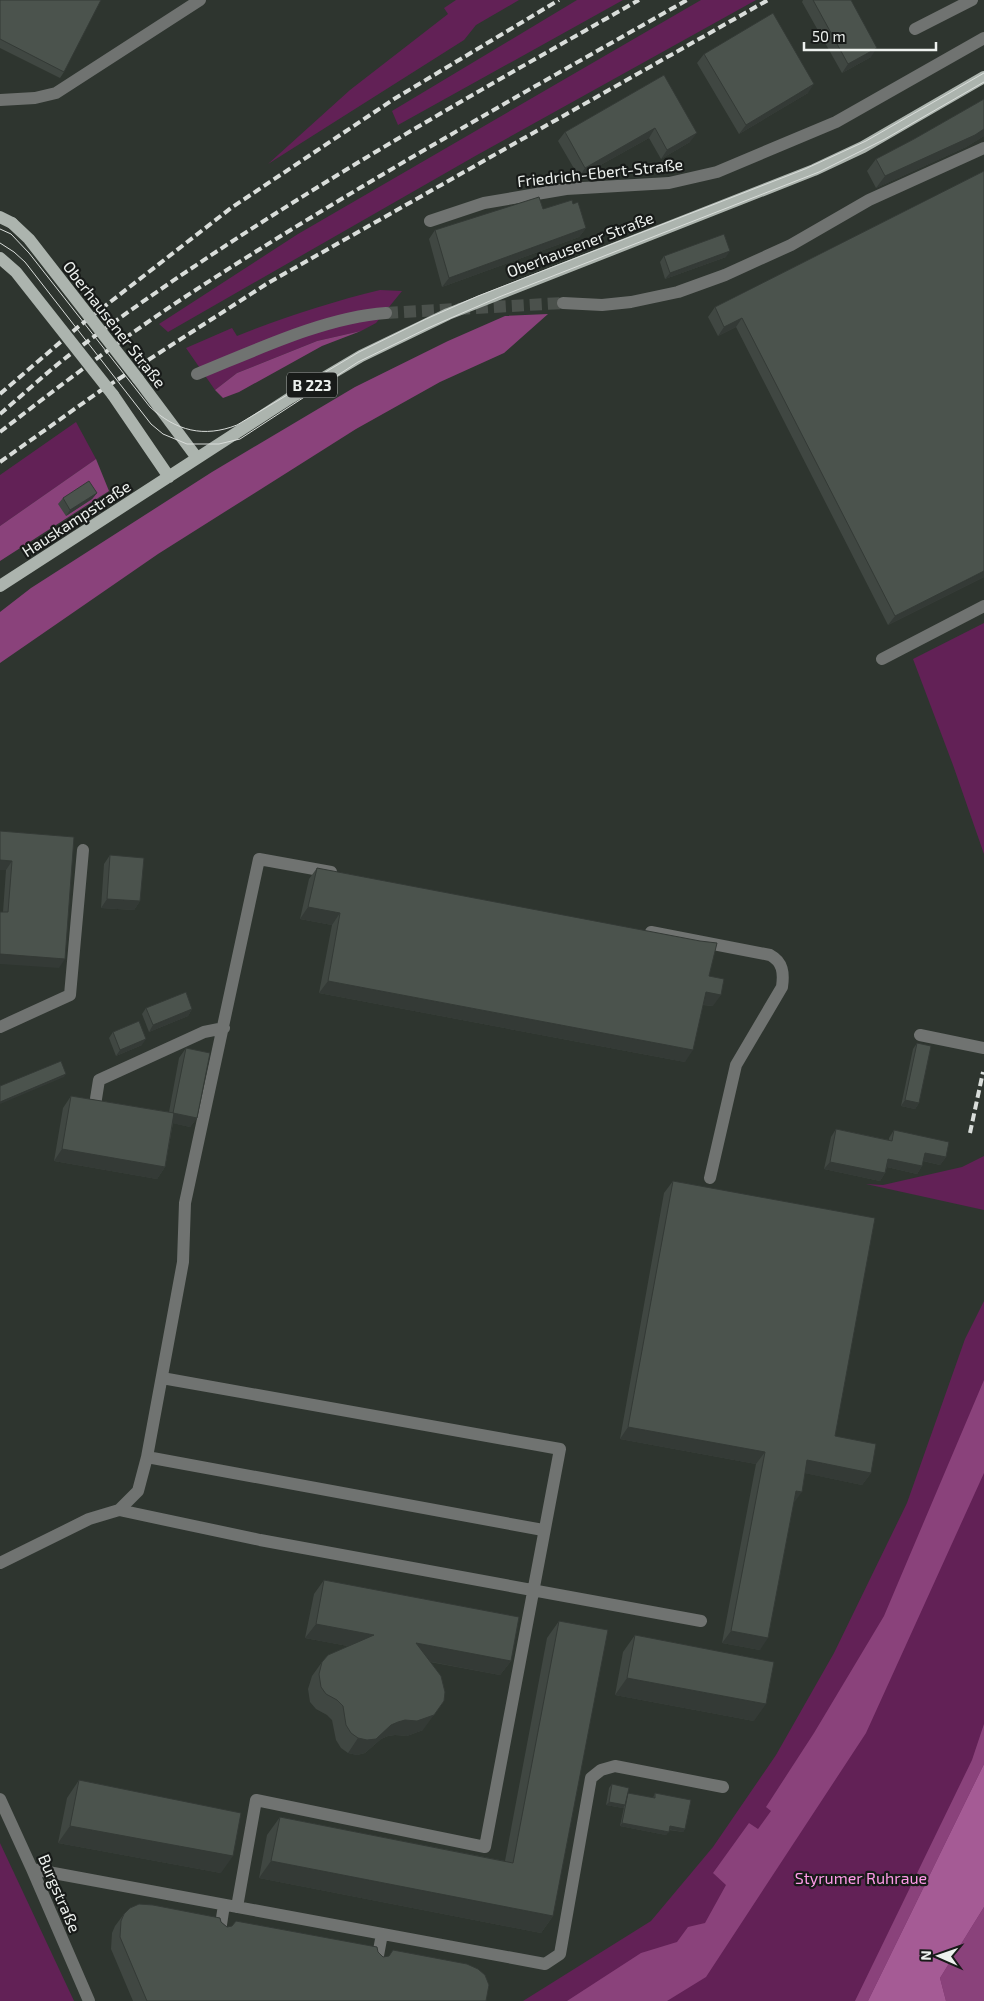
<svg xmlns="http://www.w3.org/2000/svg" width="984" height="2001" viewBox="0 0 984 2001" font-family="'Exo 2',sans-serif">
<style>
.green{fill:#622156}
.forest{fill:#8a427b}
.water{fill:#a55b95}
.lines{fill:none;stroke-linecap:round;stroke-linejoin:round}
.minor-tunnel{stroke:#4b514c;stroke-width:12;stroke-dasharray:12 6;stroke-linecap:butt}
.minor{stroke:#707371;stroke-width:12}
.major{stroke:#acb4ae;stroke-width:12}
.tram{stroke:#d9ddda;stroke-width:1}
.rail{stroke:#d9ddda;stroke-width:4;stroke-dasharray:8 4;stroke-linecap:butt}
.major-bridge{stroke:#acb4ae;stroke-width:12}
.wall{fill:#404742}
.shaded-wall{fill:#343a36}
.building{fill:#4b534d;stroke:#343a36}
.labels{text-anchor:middle;dominant-baseline:central;stroke-width:4.5;stroke-linejoin:round;paint-order:stroke}
.shield{fill:#181b19;stroke:#adb1ae;stroke-width:1}
.shield-label{font-size:15px;font-weight:bold;fill:#edf1ee}
.street-label{font-size:16px;fill:#edf1ee;stroke:#181b19}
.park-label{font-size:16px;fill:#ff9be8;stroke:#181b19}
</style>
<rect width="100%" height="100%" fill="#2e352f"/>
<!-- green -->
<path class="green" d="M456 0H519L476 25 464 40 268 164 350 90 448 14 444 8Z
M577 0H623L398 125 392 111Z
M701 0H756L477 155 168 332 159 324 298 234Z
M380 290 402 291 376 323 361 331 317 341 237 373 215 390 186 348 232 328 237 336C284 317 331 302 380 290Z
M76 422 96 459 0 526V475Z
M984 623V854L953 765 913 659Z
M984 1156V1210L866 1184 883 1185 962 1167Z
M984 1301V2001H523L651 1921 713 1847 776 1755 834 1653 907 1503 965 1339Z
M0 1843 74 2001H0Z"/>
<!-- forest -->
<path class="forest" d="M548 314 504 353 440 382 356 429 158 554 0 663V612L31 588 212 472 355 387 448 341 505 316Z
M361 331 322 346 239 392 223 398 215 390 237 373 317 341Z
M96 459 109 491 0 561V526Z
M984 1380V1473L866 1733 706 1977 667 2001H567L641 1953 677 1942 688 1927 705 1923 726 1885 713 1873 749 1823 758 1829 771 1811 766 1807 814 1733 884 1616Z
M984 1724V1764L868 2001H855L972 1760Z
M984 1907V2001H946L940 1978Z"/>
<!-- water -->
<path class="water" d="M984 1764V1907L940 1978 946 2001H868Z"/>
<g class="lines">
<!-- minor-tunnel -->
<path class="minor-tunnel" d="M386 313 563 303"/>
<!-- minor -->
<path class="minor" d="M915 29 972 0
M0 100 35 98 56 93 200 0
M430 221 484 203 566 189 669 183 717 172 836 122 984 38
M563 303 602 305 631 302 678 292 725 275 791 245 869 200 984 148
M197 374C254 351 325 317 386 313
M882 659 984 606
M651 932 770 955C783 962 784 973 782 987L736 1065 710 1178
M0 1027 70 995 83 850
M920 1035 984 1048
M95 1105 99 1080 204 1032 224 1028
M162 1378 560 1449 485 1847 256 1800 237 1907
M147 1457 543 1530
M119 1510 138 1491 147 1457 183 1262 185 1203 259 859 331 872
M0 1563 89 1519 119 1510 260 1540 701 1621
M0 1799 32 1869 89 2001
M32 1869 545 1964 560 1954 591 1778 601 1770 615 1766 723 1787
M220 1931 224 1905
M377 1961 382 1934"/>
<!-- major -->
<path class="major" d="M0 217 12 223
M138 379 197 458
M113 395 169 477
M0 586 290 398 361 356 448 314 814 170 863 147 984 77"/>
<!-- tram -->
<path class="tram" d="M0 229 11 234 29 253 150 407C176 431 204 438 237 425L359 352 426 319 478 296 805 169 866 141 984 73
M0 243 14 252 25 262 151 424 163 434 187 444H219L240 439 358 362 428 328 499 297 819 172 885 139 984 82"/>
<!-- rail -->
<path class="rail" d="M0 394 78 327 231 208 394 99 559 0
M0 414C25 393 50 369 76 350 254 217 447 109 639 0
M0 432C62 384 125 336 191 293 352 188 520 95 687 0
M0 462 100 391 268 283 768 0
M970 1133 983 1072"/>
<!-- major-bridge -->
<path class="major-bridge" d="M12 223 29 239 138 379
M0 258 16 272 113 395"/>
</g>
<!-- wall -->
<path class="wall" d="M0 0 64 72 60 78 0 48Z
M803 0H851L871 57 842 73 802 2Z
M704 54 808 93 739 134 697 63Z
M664 75 690 142 661 159 649 138 579 177 558 141 565 132Z
M984 99V136L966 147 876 188 867 171 876 159 914 139Z
M984 171V577L888 625 736 327 718 336 708 317 715 307Z
M573 204 586 228 579 237 442 287 429 239 435 230Z
M664 256 726 257 665 279 660 262Z
M97 493 92 499 66 516 58 504 63 498Z
M0 831 59 968 3 912 6 870Z
M110 855 140 901 134 910 101 908 104 864Z
M317 868 709 976 713 1006 703 1005 685 1062 319 993 332 925 300 919 309 879Z
M146 1008 192 1009 188 1016 149 1032 142 1014Z
M113 1032 142 1045 116 1056 109 1038Z
M917 1043 919 1103 915 1109 901 1106 913 1049Z
M186 1048 197 1118 190 1127 173 1123 165 1167 157 1179 54 1161 63 1108 71 1096 169 1112 179 1058Z
M836 1129 889 1140V1138L894 1130 946 1157 940 1165 923 1161 922 1166 917 1174 887 1167 885 1173 880 1181 824 1169 831 1137Z
M673 1181 835 1436 871 1473 862 1485 805 1473 793 1504 760 1650 722 1643 756 1464 620 1439 664 1193Z
M324 1580 511 1661 500 1675 430 1662 423 1730 407 1736 395 1735 388 1736 381 1739 365 1753 357 1755 348 1753 341 1748 336 1740 332 1720 327 1715 316 1709 310 1702 308 1689 312 1676 322 1662 348 1646 305 1638 314 1594Z
M559 1621 553 1916 541 1933 259 1878 267 1835 280 1817 505 1861 547 1638Z
M635 1635 754 1721 615 1695 623 1652Z
M79 1780 221 1873 58 1843 67 1798Z
M612 1784 627 1794 653 1798 655 1793 685 1829 683 1832 669 1830 666 1835 620 1826 624 1807 623 1808 606 1805 609 1788Z
M124 1914 221 1922 227 1927 378 1952 383 1957 486 2001H133L111 1949 112 1933 115 1926Z"/>
<!-- shaded-wall -->
<path class="shaded-wall" d="M877 48 871 57 842 73 848 64Z
M814 84 808 93 739 134 746 125Z
M655 128 649 138 579 177 585 168Z
M984 129V136L966 147 876 188 885 176Z
M697 133 690 142 661 159 667 150Z
M586 228 579 237 442 287 449 278Z
M730 251 726 257 665 279 670 273Z
M742 318 736 327 718 336 724 327Z
M97 493 92 499 66 516 70 510Z
M984 571V577L888 625 895 616Z
M0 860 12 861 6 870H0Z
M107 899 140 901 134 910 101 908Z
M308 907 340 913 332 925 300 919Z
M0 954 65 959 59 968 0 964Z
M328 981 693 1050 685 1062 319 993Z
M706 992 721 995 713 1006 698 1004Z
M192 1009 188 1016 149 1032 153 1025Z
M146 1039 142 1045 116 1056 120 1050Z
M66 1074 64 1077 0 1104V1102Z
M905 1100 919 1103 915 1109 901 1106Z
M173 1113 197 1118 190 1127 167 1122Z
M62 1149 165 1167 157 1179 54 1161Z
M925 1153 946 1157 940 1165 920 1160Z
M888 1159 922 1166 917 1174 883 1166Z
M830 1162 885 1173 880 1181 824 1169Z
M628 1427 765 1452 756 1464 620 1439Z
M807 1460 871 1473 862 1485 799 1472Z
M796 1491 802 1492 793 1504Z
M316 1624 374 1635 364 1649 305 1638Z
M731 1631 768 1638 760 1650 722 1643Z
M416 1643 511 1661 500 1675 406 1657Z
M627 1678 766 1704 754 1721 615 1695Z
M444 1701 423 1730 407 1736 395 1735 388 1736 381 1739 365 1753 357 1755 348 1753 358 1738 391 1725Z
M609 1802 625 1805 623 1808 606 1805Z
M622 1823 669 1832 666 1835 620 1826Z
M70 1826 233 1856 221 1873 58 1843Z
M670 1826 685 1829 683 1832 667 1829Z
M271 1861 553 1916 541 1933 259 1878Z"/>
<!-- building -->
<path class="building" d="M0 0H101L64 72 0 39Z
M813 0H851L877 48 848 64Z
M773 13 814 84 746 125 704 54Z
M664 75 697 133 667 150 655 128 585 168 565 132Z
M984 99V129L975 135 885 176 876 159 914 139Z
M984 171V571L895 616 742 318 724 327 715 307Z
M539 197 543 209 572 200 573 204 578 202 586 228 449 278 435 230Z
M724 234 730 251 670 273 664 256Z
M89 481 97 493 70 510 63 498Z
M0 831 74 837 65 959 0 954V912H8L12 861 0 860Z
M110 855 144 858 140 901 107 899Z
M317 868 700 941 717 943 709 976 724 979 721 995 706 992 693 1050 328 981 340 913 308 907Z
M186 992 192 1009 153 1025 146 1008Z
M139 1021 146 1039 120 1050 113 1032Z
M917 1043 931 1046 919 1103 905 1100Z
M186 1048 210 1053 197 1118 173 1113Z
M61 1061 66 1074 0 1102V1086Z
M71 1096 174 1113 165 1167 62 1149Z
M836 1129 892 1141 894 1130 949 1142 946 1157 925 1153 922 1166 888 1159 885 1173 830 1162Z
M673 1181 875 1218 835 1436 876 1444 871 1473 807 1460 802 1492 796 1491 768 1638 731 1631 765 1452 628 1427Z
M324 1580 519 1617 511 1661 416 1643 441 1676 445 1692 444 1701 434 1715 417 1721 405 1720 398 1722 391 1725 376 1739 367 1740 358 1738 351 1733 346 1725 343 1706 337 1700 326 1694 321 1687 319 1674 322 1662 328 1655 374 1635 316 1624Z
M559 1621 608 1630 553 1916 271 1861 280 1817 513 1863Z
M635 1635 774 1662 766 1704 627 1678Z
M79 1780 241 1813 233 1856 70 1826Z
M612 1784 629 1788 625 1805 609 1802Z
M628 1793 655 1798V1793L691 1800 685 1829 670 1826 669 1832 622 1823Z
M139 1904 153 1905 220 1918 221 1922 227 1927 232 1926 236 1921 377 1947 378 1952 383 1957 389 1956 393 1950 467 1964 478 1969 485 1975 489 1985 486 2001H147L120 1937 121 1921 124 1914 130 1908Z"/>
<g class="labels">
<!-- shield labels -->
<rect class="shield" x="287" y="372.5" width="50" height="25" rx="4"/>
<g class="shield-label">
<text x="312" y="385">B 223</text>
</g>
<!-- street labels -->
<g class="street-label">
<text transform="translate(600 172) rotate(-6)">Friedrich-Ebert-Straße</text>
<text transform="translate(580 244) rotate(-21)">Oberhausener Straße</text>
<text transform="translate(115 324) rotate(52)">Oberhausener Straße</text>
<text transform="translate(76 518) rotate(-33)">Hauskampstraße</text>
<text transform="translate(60 1893) rotate(67)">Burgstraße</text>
</g>
<!-- park labels -->
<g class="park-label">
<text x="861" y="1877">Styrumer Ruhraue</text>
</g>
</g>
<!-- north arrow -->
<g transform="translate(939 1956) rotate(272)" stroke="#181b19" stroke-width="4" paint-order="stroke">
<path d="M0-4L9 19L0 12L-9 19Z" fill="#edf1ee"/>
<text y="-8" font-size="14" font-weight="bold" text-anchor="middle" fill="#edf1ee">N</text>
</g>
<!-- scale -->
<path d="M804 42v8h132v-8" fill="none" stroke="#edf1ee" stroke-width="2.5"/>
<text x="812" y="42" font-size="15" fill="#edf1ee" stroke="#181b19" stroke-width="4" paint-order="stroke">50 m</text>
</svg>
